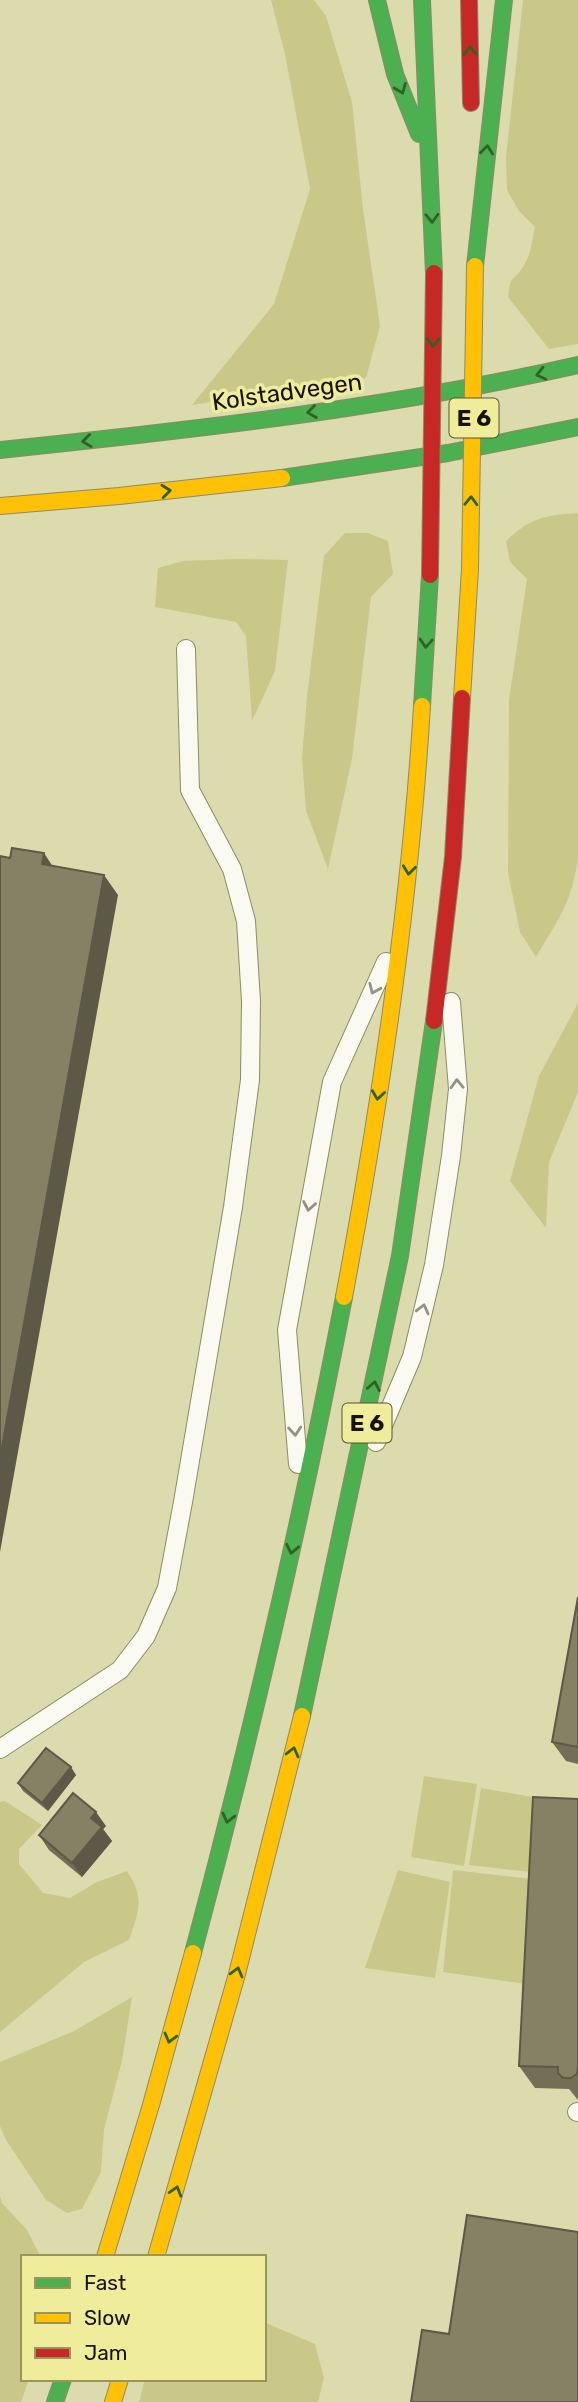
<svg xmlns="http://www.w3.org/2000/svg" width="578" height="2402" viewBox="0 0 578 2402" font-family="Rubik,sans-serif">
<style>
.green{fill:#cac889}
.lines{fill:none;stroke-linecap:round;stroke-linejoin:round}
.lane-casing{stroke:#8c8b64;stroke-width:20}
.fast-casing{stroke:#8c8b64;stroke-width:18}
.slow-casing{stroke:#8c8b64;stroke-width:18}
.jam-casing{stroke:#8c8b64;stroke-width:18}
.lane{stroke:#fafaf3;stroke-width:18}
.fast{stroke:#4caf50;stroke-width:16}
.slow{stroke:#ffc107;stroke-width:16}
.jam{stroke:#c62828;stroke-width:16}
.slow-bridge-casing{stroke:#8c8b64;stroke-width:18;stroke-linecap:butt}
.jam-bridge-casing{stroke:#8c8b64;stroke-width:18;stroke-linecap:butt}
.slow-bridge{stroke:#ffc107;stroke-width:16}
.jam-bridge{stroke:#c62828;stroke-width:16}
.wall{fill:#726f57}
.shaded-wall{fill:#5c5a47}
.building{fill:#848165;stroke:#5c5a47;stroke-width:2}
.oneway{stroke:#306128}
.oneway2{stroke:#939286}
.labels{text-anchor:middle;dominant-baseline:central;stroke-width:7;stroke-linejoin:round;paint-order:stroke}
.shield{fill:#efed9b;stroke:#56542e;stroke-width:2}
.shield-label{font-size:23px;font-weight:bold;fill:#151300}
.street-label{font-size:24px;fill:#151300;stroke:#efed9b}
</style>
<rect width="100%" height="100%" fill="#dcdbae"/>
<!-- green -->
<path class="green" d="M271 0H314L326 16 352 102 363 209 380 326 366 378 192 405 274 304 310 189 285 54Z
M523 0H578V344L549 349 508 297C511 274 512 283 523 267 531 255 532 240 535 227L519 211 507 190 506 157Z
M578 513V856C573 901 558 920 536 957L520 932 508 873 509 700 527 579 510 562 506 541C530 518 545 515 578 513Z
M345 533H368L388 541 393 574 371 597 352 759 328 869 306 811 302 758 307 697 324 556Z
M238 559 288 560 275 671 252 721 246 636 236 622 155 607 158 568 183 561Z
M578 1003V1092L549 1162 546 1228 510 1181 539 1076Z
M424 1776 477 1784 464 1866 411 1857Z
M481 1788 539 1798 531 1872 469 1865Z
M5 1801 42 1825 19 1849V1864L43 1893 70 1898 97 1882 127 1871C145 1897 139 1912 129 1940L84 1962 0 2032V1802Z
M398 1870 450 1882 435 1978 365 1968Z
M453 1870 532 1879 525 1984 443 1972Z
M132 1997 122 2061 104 2129 101 2172 82 2209 67 2213 46 2200 6 2140 0 2126V2062L74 2031Z
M0 2196 2 2203 27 2230 41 2257H23V2379H29L21 2402H0Z
M264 2322 315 2344 324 2378 318 2402H139L145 2379H264Z"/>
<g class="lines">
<!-- lane casing -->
<g class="lane-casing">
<path id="lane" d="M376 1442 412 1357 434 1265 451 1156 458 1089 451 1002
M298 1464 287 1330 332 1082 386 962
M0 1749 120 1670 146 1636 167 1588 183 1502 233 1207 250 1080 251 1001 246 921 232 869 190 790 186 649
M577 2112H578"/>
</g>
<!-- fast casing -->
<g class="fast-casing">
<path id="fast" d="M377 0 395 74 419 134
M422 0 434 273
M475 266 504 0
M0 450C193 430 389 408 578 365
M282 478 448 453 578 427
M422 706 430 575
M302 1716 400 1256 434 1021
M193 1953C251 1736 302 1517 344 1297
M55 2402 63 2379"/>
</g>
<!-- slow casing -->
<g class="slow-casing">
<path id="slow" d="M0 506 119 496 282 478
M462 698 470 569
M344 1297C381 1101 410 905 422 706
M105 2257 151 2105 193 1953
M156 2257 237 1974 302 1716
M113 2402 120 2379"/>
</g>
<!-- jam casing -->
<g class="jam-casing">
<path id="jam" d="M469 0 471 103
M434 1021 453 857 462 698"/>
</g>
<!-- lane -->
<use href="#lane" class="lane"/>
<!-- fast -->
<use href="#fast" class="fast"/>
<!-- slow -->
<use href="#slow" class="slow"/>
<!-- jam -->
<use href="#jam" class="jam"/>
<!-- slow-bridge casing -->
<g class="slow-bridge-casing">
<path id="slow-bridge" d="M470 569 475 266"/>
</g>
<!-- jam-bridge casing -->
<g class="jam-bridge-casing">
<path id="jam-bridge" d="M430 575 434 273"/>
</g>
<!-- slow-bridge -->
<use href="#slow-bridge" class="slow-bridge"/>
<!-- jam-bridge -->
<use href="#jam-bridge" class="jam-bridge"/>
</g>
<!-- wall -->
<path class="wall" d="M578 1597V1764L566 1761 552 1742Z
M76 1775 48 1811 23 1791 18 1783Z
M578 1799V2100L569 2089 535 2088 519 2066Z
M106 1826 103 1829 112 1841 82 1877 49 1850 39 1835Z"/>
<!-- shaded-wall -->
<path class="shaded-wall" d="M44 853 57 873 42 864Z
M104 875 118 895 0 1552V1458Z
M71 1767 76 1775 48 1811 42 1803Z
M96 1812 106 1826 103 1829 112 1841 82 1877 72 1863 91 1818Z"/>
<!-- building -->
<path class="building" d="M12 848 44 853 42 864 104 875 0 1458V856L10 858Z
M578 1597V1747L552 1742Z
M46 1748 71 1767 42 1803 18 1783Z
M73 1793 96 1812 91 1818 102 1827 72 1863 39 1835Z
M533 1797 578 1799V2067L577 2074 571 2078H563L558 2073V2067L519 2066Z
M467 2215 578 2232V2402H411L422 2330 449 2334Z"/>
<!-- one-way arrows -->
<defs><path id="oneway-chevron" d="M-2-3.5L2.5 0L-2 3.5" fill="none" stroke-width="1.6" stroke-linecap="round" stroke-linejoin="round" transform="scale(1.75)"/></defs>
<g class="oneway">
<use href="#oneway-chevron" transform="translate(470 51) rotate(-91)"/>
<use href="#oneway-chevron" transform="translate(401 89) rotate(68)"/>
<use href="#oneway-chevron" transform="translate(487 150) rotate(-84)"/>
<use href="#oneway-chevron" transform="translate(432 218) rotate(88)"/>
<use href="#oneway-chevron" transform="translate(433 342) rotate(90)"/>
<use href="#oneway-chevron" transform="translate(541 374) rotate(167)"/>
<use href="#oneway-chevron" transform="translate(312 412) rotate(172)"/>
<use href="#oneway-chevron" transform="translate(87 441) rotate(173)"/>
<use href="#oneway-chevron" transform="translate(166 491) rotate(-6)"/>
<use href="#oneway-chevron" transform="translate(471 501) rotate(-88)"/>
<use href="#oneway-chevron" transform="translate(426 643) rotate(94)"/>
<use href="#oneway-chevron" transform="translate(409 870) rotate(97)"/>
<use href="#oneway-chevron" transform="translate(378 1095) rotate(98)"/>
<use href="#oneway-chevron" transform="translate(374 1386) rotate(-79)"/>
<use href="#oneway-chevron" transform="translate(292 1549) rotate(102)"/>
<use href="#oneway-chevron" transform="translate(293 1752) rotate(-76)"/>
<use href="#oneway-chevron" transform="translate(228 1818) rotate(104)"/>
<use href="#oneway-chevron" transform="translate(237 1972) rotate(-75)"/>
<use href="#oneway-chevron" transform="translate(170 2038) rotate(105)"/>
<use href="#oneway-chevron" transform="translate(176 2191) rotate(-73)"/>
</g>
<g class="oneway2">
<use href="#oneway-chevron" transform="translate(374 989) rotate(114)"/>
<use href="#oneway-chevron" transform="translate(457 1084) rotate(-92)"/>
<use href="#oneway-chevron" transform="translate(309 1206) rotate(100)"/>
<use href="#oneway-chevron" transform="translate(423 1309) rotate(-76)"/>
<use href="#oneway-chevron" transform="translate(295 1431) rotate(85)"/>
</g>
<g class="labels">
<!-- shield labels -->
<g class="shield">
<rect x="449.5" y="398.5" width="49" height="39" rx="5"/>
<rect x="342.5" y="1403.5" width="49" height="39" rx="5"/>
</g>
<g class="shield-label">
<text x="474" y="418">E 6</text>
<text x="367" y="1423">E 6</text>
</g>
<!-- street labels -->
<g class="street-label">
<text transform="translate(287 392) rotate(-8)">Kolstadvegen</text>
</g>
</g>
<!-- legend -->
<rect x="21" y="2255" width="245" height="126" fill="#efed9b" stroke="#98965d" stroke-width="2"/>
<rect x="35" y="2278" width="35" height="10" fill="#4caf50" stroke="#98965d" stroke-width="2"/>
<text x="84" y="2290" font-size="21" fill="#151300">Fast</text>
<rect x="35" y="2313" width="35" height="10" fill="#ffc107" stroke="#98965d" stroke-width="2"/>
<text x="84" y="2325" font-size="21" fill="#151300">Slow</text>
<rect x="35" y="2348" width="35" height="10" fill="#c62828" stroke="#98965d" stroke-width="2"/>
<text x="84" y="2360" font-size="21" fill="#151300">Jam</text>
</svg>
